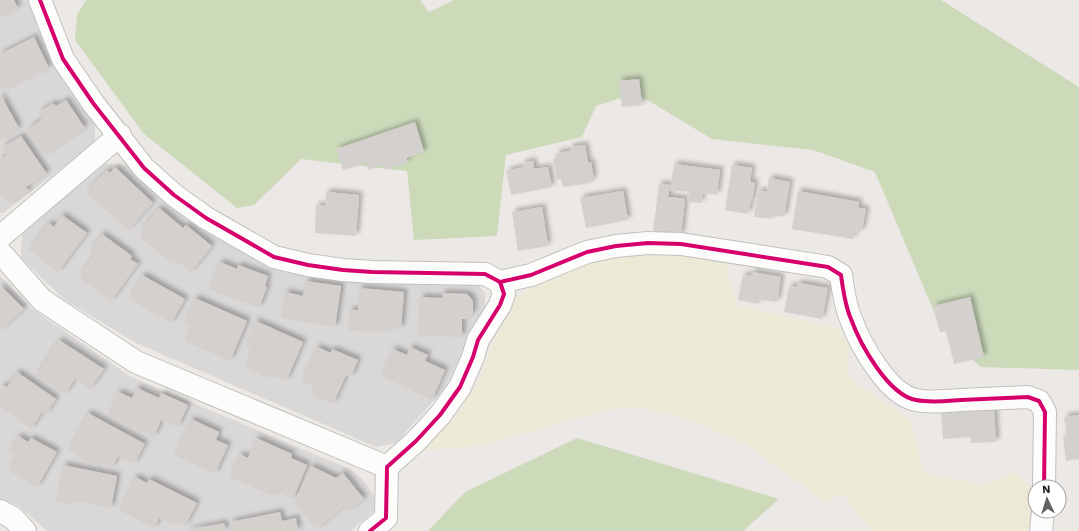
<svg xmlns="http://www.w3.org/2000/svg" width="1079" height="531" viewBox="0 0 1079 531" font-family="'Work Sans',sans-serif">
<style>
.residential{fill:#dad8d7}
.farmland{fill:#ede9d7}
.forest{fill:#ccdaba}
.building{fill:#d3d0ce;filter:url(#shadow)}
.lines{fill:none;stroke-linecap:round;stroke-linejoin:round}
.minor-casing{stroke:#c2c0bf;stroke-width:24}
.minor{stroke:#fcfcfb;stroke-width:22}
.cycleway-casing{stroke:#fff;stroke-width:6}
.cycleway{stroke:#d6006c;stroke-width:4}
</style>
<defs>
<filter id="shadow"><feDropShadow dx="3.5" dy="-3.5" stdDeviation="2" flood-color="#0004"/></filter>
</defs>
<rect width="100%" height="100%" fill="#ebe8e5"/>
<!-- residential -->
<path class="residential" d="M0 0H29L41 35 72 93 95 123V143L3 213H0Z
M104 163 126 165 179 211 268 265 462 282 478 285 485 293V306L445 388 396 443 376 447 134 342 65 300 21 258 22 233Z
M0 276 31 308 131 377 352 470 364 481 374 495V511L350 531H47L19 506 0 499Z"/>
<!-- farmland -->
<path class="farmland" d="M681 252 727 261 729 279 737 305 836 328 849 341 848 377 911 420 924 473 985 485 1013 472 1032 488V531H871L842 493 826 503 747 445 691 420 638 407 607 410 481 446 424 450 460 411 480 377 498 330 517 296 548 279 597 260 636 253Z"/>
<!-- forest -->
<path class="forest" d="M86 0H420L429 12 454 0H941L1079 87V370L980 367 940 326 875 172 813 150 712 139 636 93 596 106 582 137 506 155 497 236 414 240 407 171 301 159 254 205 237 208 144 134 75 40 77 15Z
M577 438 779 499 743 531H428L465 492Z"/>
<!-- building -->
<path class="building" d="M0 0H14L18 8 0 17Z
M34 37 49 68 3 90 0 84V58L2 57 0 54Z
M639 79 642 105 622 107 619 81Z
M0 94 19 128 0 141Z
M66 100 85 128 44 155 27 130 42 119 38 113 53 103 56 106Z
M415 122 424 152 406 158 408 162 386 170 384 165 368 170 366 163 343 170 336 149Z
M21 136 47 174 26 187 29 191 8 204 0 192V160L7 155 2 148Z
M585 145 588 163 591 162 594 180H590L591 183 563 187 561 179 557 180 553 159 557 158 556 153 570 151V147Z
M533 161 534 169 548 167 552 187 511 195 506 171 523 167 522 163Z
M674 164 720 170 717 195 703 193 701 203 687 202 689 192 670 190Z
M732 165 752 168 750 182 755 183 752 201 751 200 748 214 725 210Z
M115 167 153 203 128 230 86 192 107 170 110 173Z
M769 178 790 182 784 217 773 215 772 219 754 217 758 191 767 192Z
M659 184 670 185 668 197 685 199 681 236 653 233Z
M623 191 628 220 586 228 580 198Z
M798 191 859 202 858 208 866 209 862 230 858 233H854L853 239 792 229Z
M326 192 359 195 356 236 315 233 316 205 325 206Z
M542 207 548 246 518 251 512 212Z
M159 208 183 228 186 225 212 246 191 272 176 260 173 264 140 237 143 233 140 231Z
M62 215 87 233 58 272 29 250 49 223 54 227Z
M102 234 132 256 130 259 138 264 111 301 80 279 82 276 80 275 95 254 90 250Z
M220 262 237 269 238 265 268 276 265 286 267 287 259 308 209 289Z
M752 272 781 277 777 302 760 300 759 304 738 300 743 275 751 276Z
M142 275 185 299 171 323 129 299Z
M306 281 341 286 335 327 281 318 285 292 303 296Z
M798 283 828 288 822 319 784 312 789 286 797 287Z
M0 285 24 309 0 331Z
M359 288 404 292 401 329 387 328 386 332 348 330 350 310H358Z
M442 293 467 294 473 301V313L466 319H462V337L418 335 420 297 442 298Z
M970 297 984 357 954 364 946 331 940 332 933 306Z
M195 298 247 321 230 361 185 341 192 325 184 322Z
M256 321 303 342 286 381 269 374 268 378 245 367 252 350 245 347Z
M59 340 104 369 90 389 75 379 65 394 36 375Z
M317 347 331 353 332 349 358 360 351 377 346 375 333 404 311 395 315 387 302 381Z
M410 347 428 355 425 361 445 370 432 400 381 376 393 349 407 355Z
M17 372 56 399 46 414 42 412 31 429 0 407V390L3 385 7 387Z
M137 388 159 398 161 393 188 405 178 427 161 420 154 437 108 416 118 392 132 398Z
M994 408 996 442 971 443 970 437 943 439 941 411Z
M88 413 145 444 134 464 118 456 111 468 98 461 96 466 68 450Z
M1079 415V459L1066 461 1063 436H1067L1064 417Z
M191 419 219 432 216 440 228 445 215 474 174 455Z
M18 436 28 442 31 438 57 452 37 487 8 470 16 455 9 452Z
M256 438 292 454 291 458 307 465 293 499 275 491 273 496 230 477 240 454 248 458Z
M63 465 117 476 111 508 69 500 68 504 56 502Z
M311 466 336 478 343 473 364 499 349 511 344 506 316 529 294 503Z
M135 477 147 483 149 479 197 503 185 526 176 521 174 525 159 518 154 528 119 510Z
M280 512 282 521 296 518 298 531H232L230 522Z
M224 523 226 531H188V530Z"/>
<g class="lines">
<!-- minor casing -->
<g class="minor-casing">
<path id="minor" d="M40 0 63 59 93 103 144 168 174 195 206 218 274 257 308 265 343 270 372 272 485 274 500 282 504 294 500 305 478 340 473 357 460 387 440 415 416 441 387 467 386 518 370 531
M0 237 120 135
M0 252 42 300 136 362 387 467
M500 282 531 275 587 252 616 246 648 243 681 244 828 267 841 275C843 289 845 306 851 319 860 344 888 395 916 400 931 403 946 401 961 400 983 399 1006 398 1028 397L1039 401 1045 412 1044 487
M0 511 13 518 25 531
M1041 531 1043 511"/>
</g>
<!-- minor -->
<use href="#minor" class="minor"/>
<!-- cycleway casing -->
<g class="cycleway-casing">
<path id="cycleway" d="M40 0 63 59 93 103 144 168 174 195 206 218 274 257 308 265 343 270 372 272 485 274 500 282 504 294 500 305 478 340 473 357 460 387 440 415 416 441 387 467 386 518 370 531
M500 282 531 275 587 252 616 246 648 243 681 244 828 267 841 275C843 289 845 306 851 319 860 344 888 395 916 400 931 403 946 401 961 400 983 399 1006 398 1028 397L1039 401 1045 412 1044 487"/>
</g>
<!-- cycleway -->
<use href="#cycleway" class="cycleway"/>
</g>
<!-- north arrow -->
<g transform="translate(1047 499) rotate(356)"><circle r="19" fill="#ffffff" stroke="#a4a4a4"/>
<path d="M0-3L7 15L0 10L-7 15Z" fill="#646362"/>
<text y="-6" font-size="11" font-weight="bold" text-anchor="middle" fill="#1c1c1c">N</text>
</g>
</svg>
